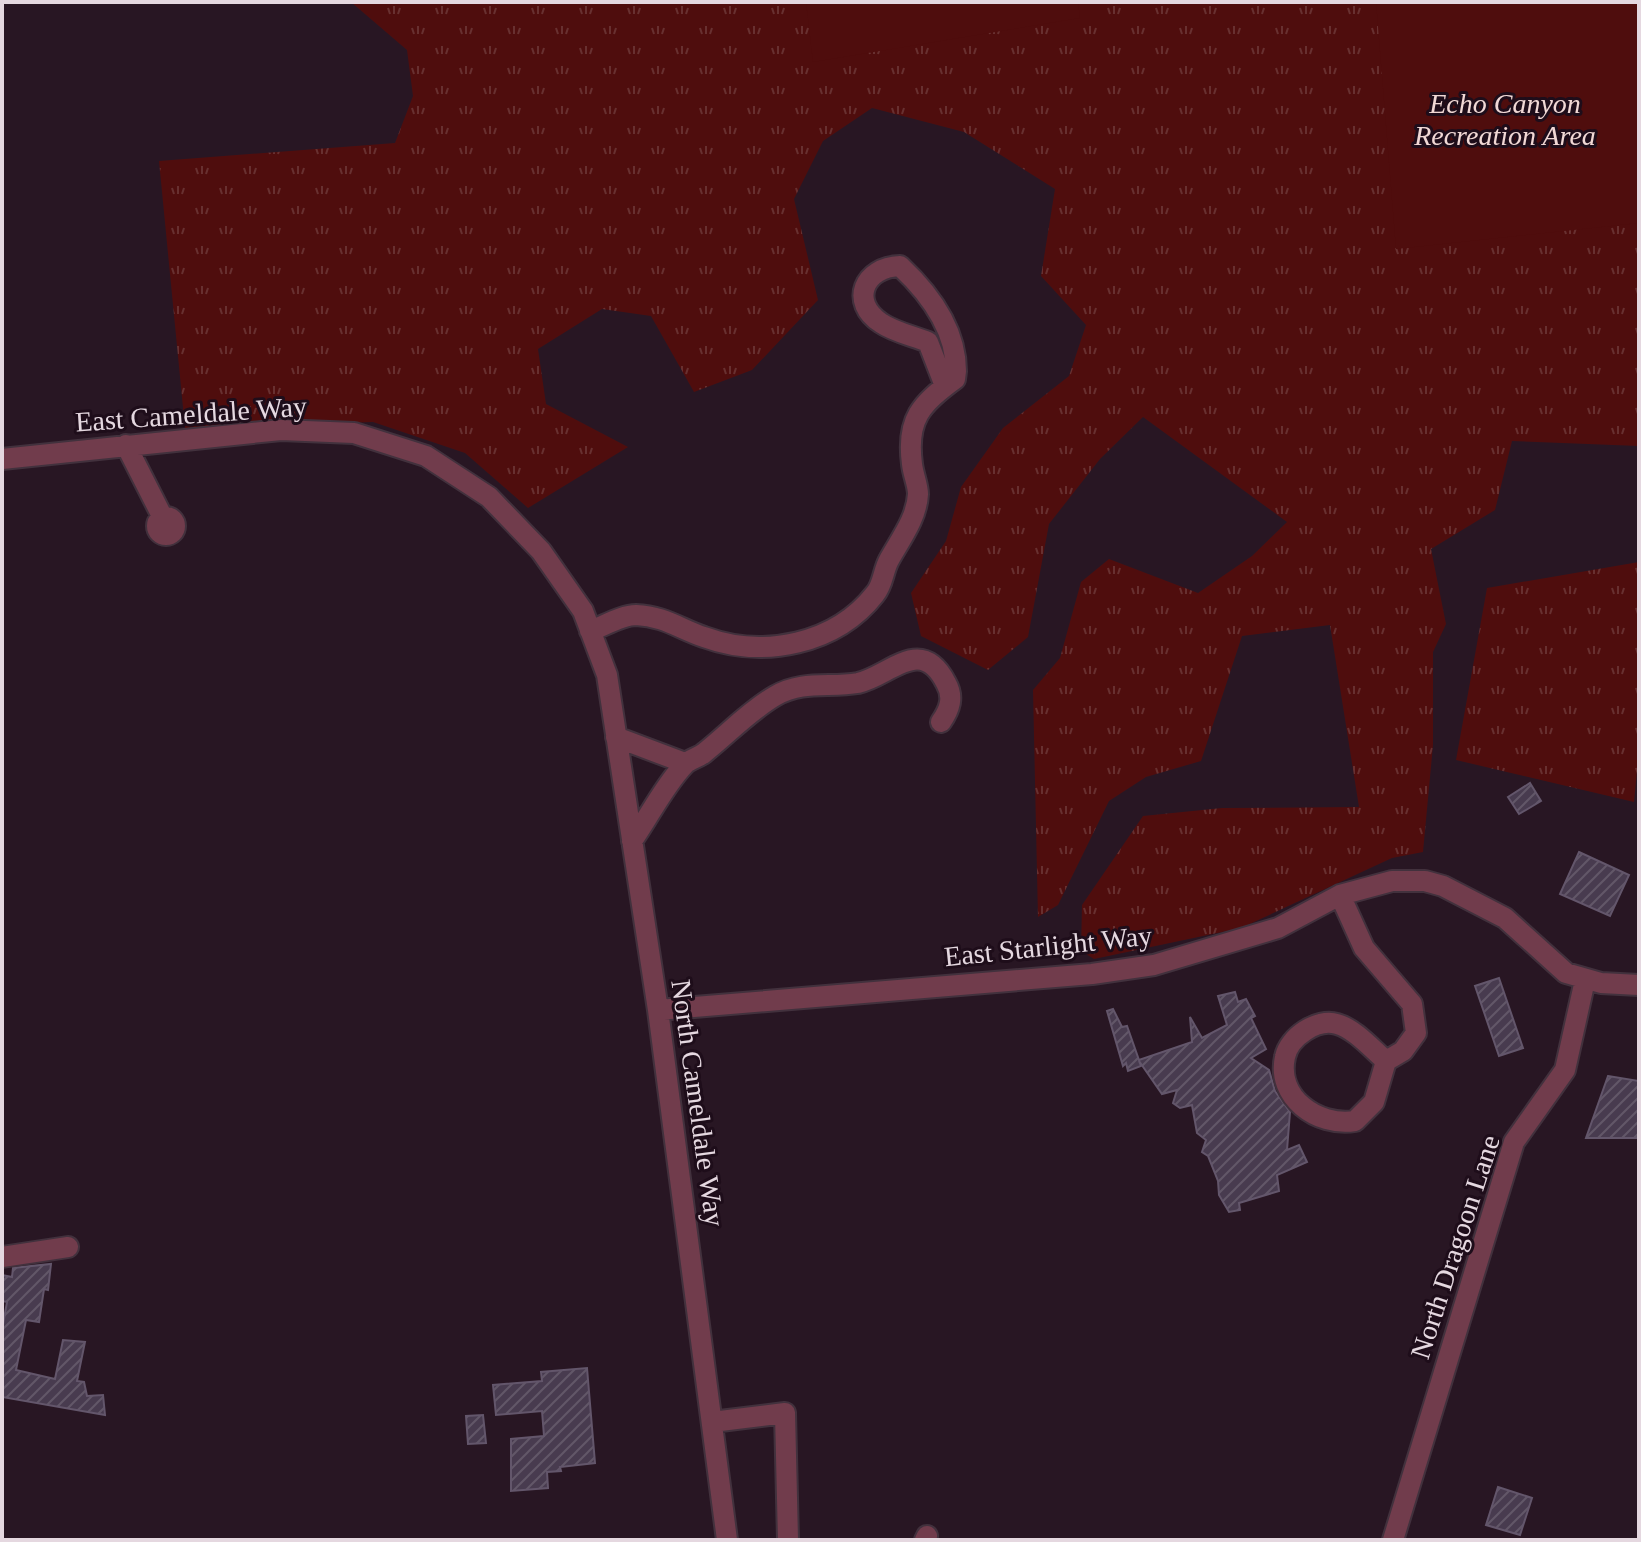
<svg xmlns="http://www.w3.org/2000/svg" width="1641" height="1542" viewBox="0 0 1641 1542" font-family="'Times New Roman',serif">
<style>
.grass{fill:url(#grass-tufts)}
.green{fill:#4f0d0d}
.building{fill:url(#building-hatch);stroke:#63566b;stroke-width:2}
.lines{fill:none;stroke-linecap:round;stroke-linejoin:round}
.minor-casing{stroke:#42313d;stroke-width:24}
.minor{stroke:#713c4c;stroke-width:20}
.labels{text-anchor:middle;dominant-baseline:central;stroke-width:6;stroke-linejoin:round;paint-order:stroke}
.park-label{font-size:28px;font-style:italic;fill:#f1d8d5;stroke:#1e0d1a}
.street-label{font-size:28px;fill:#e5d8e0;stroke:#1e0d1a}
</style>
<defs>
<pattern id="grass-tufts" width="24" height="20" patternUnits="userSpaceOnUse" patternTransform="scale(2)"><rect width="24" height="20" fill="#4f0d0d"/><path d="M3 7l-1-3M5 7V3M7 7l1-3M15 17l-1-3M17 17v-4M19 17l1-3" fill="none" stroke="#683030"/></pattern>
<pattern id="building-hatch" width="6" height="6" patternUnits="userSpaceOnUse" patternTransform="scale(2)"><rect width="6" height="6" fill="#483b4f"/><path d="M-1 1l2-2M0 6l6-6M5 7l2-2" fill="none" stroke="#625768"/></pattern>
</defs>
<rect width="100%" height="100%" fill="#281623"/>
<!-- grass -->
<path class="grass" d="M351 2H1639V446L1512 441 1495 510 1431 549 1446 624 1433 652V745L1423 852 1392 858 1241 928 1094 959 1081 951 1082 905 1143 816 1222 808 1359 807 1330 625 1242 636 1201 761 1146 777 1109 801 1058 905 1038 917 1033 690 1060 658 1081 582 1109 559 1198 593 1252 556 1287 522 1143 417 1100 459 1049 524 1028 637 988 670 921 636 911 593 946 541 961 487 1003 428 1069 376 1086 325 1041 276 1055 189 964 132 872 108 823 141 794 199 818 300 752 370 694 392 651 316 602 309 538 349 546 404 628 447 528 508 465 453 373 422 185 428 159 161 395 143 413 96 407 50Z
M1639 562V750L1634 802 1456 760 1487 588Z"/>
<!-- green -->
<path class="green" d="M806 2H1078L1080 18 813 62Z
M1376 2H1639V223L1396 249Z"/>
<!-- building -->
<path class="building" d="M1530 783 1541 801 1519 814 1508 797Z
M1579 852 1629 875 1610 916 1560 894Z
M1499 978 1523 1048 1499 1056 1475 986Z
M1235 992 1238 1002 1246 999 1255 1016 1251 1018 1266 1049 1251 1058 1269 1070 1275 1091 1290 1112 1287 1150 1299 1145 1307 1162 1277 1175 1279 1191 1239 1203 1240 1210 1229 1212 1219 1195 1218 1181 1208 1156 1202 1152 1206 1140 1197 1133 1192 1105 1180 1108 1173 1103 1177 1090 1162 1094 1139 1061 1141 1066 1128 1071 1126 1063 1123 1066 1107 1011 1113 1009 1122 1027 1127 1026 1139 1060 1192 1042 1190 1017 1202 1038 1227 1025 1218 996Z
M1608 1076 1639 1081V1138H1586Z
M51 1264 48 1290 44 1289 39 1322 26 1320 16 1370 55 1379 63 1340 85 1342 77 1381 84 1382 87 1396 103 1395 105 1415 2 1397V1330L7 1302 2 1301V1275L12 1277 13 1268Z
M587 1368 595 1463 560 1467 561 1471 547 1472 548 1488 511 1491V1439L544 1436 542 1411 496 1415 493 1385 542 1381 541 1372Z
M483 1415 486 1443 468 1444 466 1416Z
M1498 1487 1532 1498 1520 1535 1486 1525Z"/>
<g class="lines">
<!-- minor casing -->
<g class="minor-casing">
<path id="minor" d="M126 445 163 518
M2 459 281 430 354 433 426 456 489 497 541 551 583 611 607 675 658 1010 727 1540
M157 526a9 9 0 1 1 18 0a9 9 0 1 1-18 0Z
M590 631C604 626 622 615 636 615 664 616 680 629 704 637 764 659 836 644 875 594 883 585 883 571 889 560 900 540 917 518 918 494 918 485 913 474 912 464 906 419 921 404 955 379L956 371C956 329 930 294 900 266 864 267 849 302 881 323 894 332 913 336 928 342L945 386
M616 737 685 763
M632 841C649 817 664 786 684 765 689 759 698 758 704 753 728 734 748 712 775 696 803 680 829 688 858 683 890 676 921 634 946 683 954 697 950 709 941 722
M1340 895 1364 948 1412 1004 1416 1033 1403 1051 1386 1061 1374 1102 1355 1121C1317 1127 1276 1097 1285 1057 1289 1037 1317 1018 1337 1024 1355 1029 1372 1049 1386 1061
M658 1010 1092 974 1154 965 1278 928 1340 895 1392 881H1425L1443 886 1505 918 1566 973 1601 983 1639 985
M2 1257 68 1247
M712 1422 785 1413 788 1540
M925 1540 927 1536
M1393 1540 1514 1142 1565 1070 1585 980"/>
</g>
<!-- minor -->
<use href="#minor" class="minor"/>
</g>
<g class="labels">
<!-- park labels -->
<g class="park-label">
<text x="1505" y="103">Echo Canyon<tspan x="1505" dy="32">Recreation Area</tspan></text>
</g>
<!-- street labels -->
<g class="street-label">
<text transform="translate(191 414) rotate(-4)">East Cameldale Way</text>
<text transform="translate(1048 946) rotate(-6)">East Starlight Way</text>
<text transform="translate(698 1103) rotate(82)">North Cameldale Way</text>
<text transform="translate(1455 1247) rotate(-72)">North Dragoon Lane</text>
</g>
</g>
<!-- border -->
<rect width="1641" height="1542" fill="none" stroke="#e5d8e0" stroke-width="8"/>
</svg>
